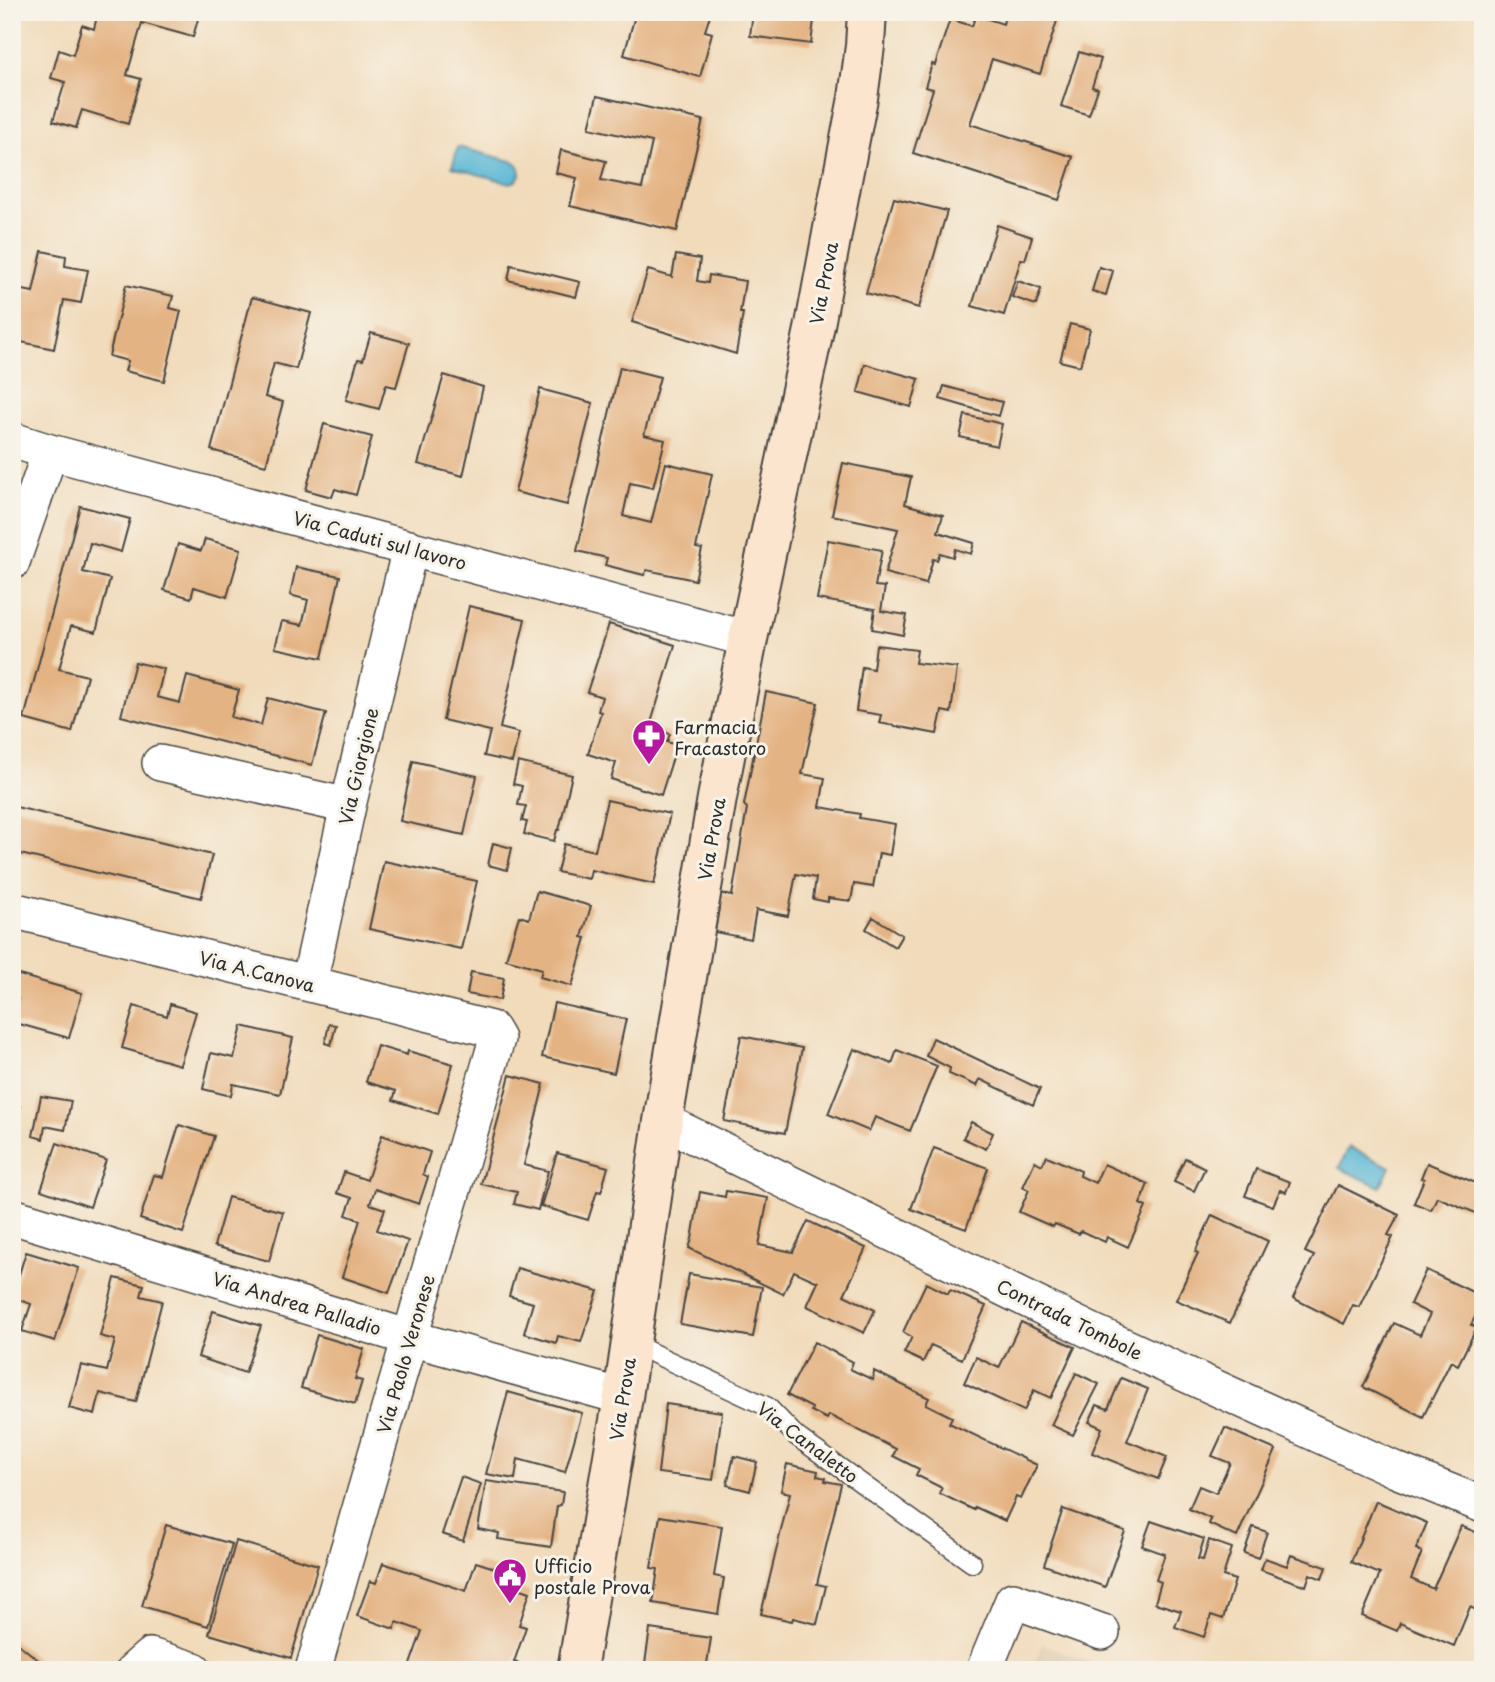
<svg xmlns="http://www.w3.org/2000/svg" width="1495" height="1682" viewBox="0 0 1495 1682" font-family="'Playpen Sans',sans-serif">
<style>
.built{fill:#e0cdb1}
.water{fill:#56b6d5;stroke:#407080;stroke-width:2}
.building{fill:#e4b383}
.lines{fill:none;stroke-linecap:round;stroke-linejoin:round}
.service-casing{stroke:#494541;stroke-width:21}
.minor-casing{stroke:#494541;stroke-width:38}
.secondary-casing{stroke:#494541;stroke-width:42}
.service{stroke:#fff;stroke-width:18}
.minor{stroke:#fff;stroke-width:35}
.secondary{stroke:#fce5cf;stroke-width:38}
.labels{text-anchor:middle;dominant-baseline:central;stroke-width:6;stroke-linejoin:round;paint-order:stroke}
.street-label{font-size:18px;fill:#2b2b2b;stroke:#f7f3e8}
.poi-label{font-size:18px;fill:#2b2b2b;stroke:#f7f3e8;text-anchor:start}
</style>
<rect width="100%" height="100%" fill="#f7f3e8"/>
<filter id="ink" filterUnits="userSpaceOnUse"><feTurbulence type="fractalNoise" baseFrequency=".0143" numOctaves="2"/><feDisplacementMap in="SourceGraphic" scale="14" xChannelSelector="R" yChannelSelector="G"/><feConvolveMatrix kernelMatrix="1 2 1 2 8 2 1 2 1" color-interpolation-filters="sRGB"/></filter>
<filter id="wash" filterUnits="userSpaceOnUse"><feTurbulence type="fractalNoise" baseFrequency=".00686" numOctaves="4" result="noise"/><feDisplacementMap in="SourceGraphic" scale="28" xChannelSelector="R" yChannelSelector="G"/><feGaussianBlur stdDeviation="1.57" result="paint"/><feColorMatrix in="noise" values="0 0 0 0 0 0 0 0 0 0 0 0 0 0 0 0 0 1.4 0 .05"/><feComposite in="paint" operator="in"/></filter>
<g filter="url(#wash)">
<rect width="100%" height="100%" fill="#f1dbbb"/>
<!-- built -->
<path class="built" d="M1042 1644 1110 1670H1032Z"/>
<!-- water -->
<path class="water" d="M458 147 515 162 519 166 520 175 516 181 510 183 452 167Z
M1349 1147 1390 1167 1380 1187 1339 1168Z"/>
<g id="blocks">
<!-- building -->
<path class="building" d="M98 12H200L193 37 142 23 127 75 141 79 128 124 82 110 76 128 53 121 65 82 51 78 59 50 73 55 82 25 94 29Z
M636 12H711L705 31 712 33 700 77 624 55Z
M753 12H815L811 44 750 36Z
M1006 12H1029L1057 21 1040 74 992 59 970 124 1073 157 1059 200 913 153 933 89 925 87 932 64 935 65 950 19 972 26 976 15 1003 24Z
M1079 52 1101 59 1092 87 1098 89 1089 115 1061 106Z
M597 96 703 120 677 231 570 206 577 178 556 173 561 150 606 161 601 180 642 188 652 142 589 128Z
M894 198 947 211 919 308 866 293Z
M997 225 1032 237 1025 260 1021 259 1004 315 972 306Z
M42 251 66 256 65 266 88 270 81 303 64 300 54 349 12 340V319L18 289 33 292Z
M676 255 700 259 697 281 708 283 709 275 745 281 740 313H743L736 354 632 322 648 270 672 277Z
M511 265 580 282 576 297 508 280Z
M1099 267 1113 271 1106 295 1092 291Z
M1018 281 1041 289 1036 305 1012 297Z
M126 285 173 296 170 308 181 311 164 381 125 371 128 361 109 356Z
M252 297 311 313 296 369 274 363 265 397 283 402 266 465 211 450Z
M1070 324 1090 329 1080 366 1060 361Z
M371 333 409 343 396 387 386 385 379 409 346 400 358 359 363 360Z
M865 364 919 379 911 407 858 392Z
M620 367 660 377 644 435 665 440 653 488 630 483 623 516 651 523 666 463 712 474 696 548 702 549 695 580 647 570 644 575 605 565 607 558 577 551Z
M444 375 483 387 463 476 418 464Z
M944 386 1002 402 998 416 940 399Z
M540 389 593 403 567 505 515 492Z
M965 415 1002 424 997 446 960 437Z
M324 424 372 437 356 495 335 489 332 497 306 490Z
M843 463 911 477 905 504 943 515 938 532 974 543 971 554 955 549 953 557 940 553 937 560 933 559 926 584 885 573 898 529 832 515Z
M80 506 130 519 121 552 90 543 83 572 110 579 96 632 71 626 59 669 87 676 72 732 24 719Z
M205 539 241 549 227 597 194 587 191 598 164 590 178 544 201 551Z
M828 540 882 550 875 586 885 587 881 611 907 615 903 635 872 629 875 609 817 599Z
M296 567 340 576 322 658 275 648 282 621 302 625 308 600 290 595Z
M469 606 525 619 500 728 519 733 512 762 484 756 490 731 443 720Z
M609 624 675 645 650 726 646 724V726L670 734 667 742 677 745 661 795 611 779 616 763 588 754 601 712 598 711 602 697 587 692Z
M876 645 917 650 915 663 957 668 951 713 942 711 937 734 879 723 881 715 856 711 862 667 873 669Z
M135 662 164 669 157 697 180 703 187 676 239 690 231 717 261 725 268 698 326 713 312 765 121 716Z
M766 692 818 703 802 774 825 778 820 807 860 814 859 818 895 824 890 855 879 853 873 887 854 884 851 901 828 898V902L813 899 816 878 796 874 788 916 756 910 751 939 715 932 721 894 732 896 747 808 744 805Z
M413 761 477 776 464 835 400 821Z
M518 762 572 775 559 830H557L554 841 524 834 527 822 522 821 526 806 518 805 522 786 513 784Z
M607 800 670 814 654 884 591 870 589 879 557 872 564 844 595 851Z
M12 806 212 855 201 898 12 852Z
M493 843 512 848 507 870 488 865Z
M384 861 477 881 461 949 369 929Z
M537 891 591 906 582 937 586 938 572 986 540 977 542 969 506 959 519 916 529 919Z
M873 917 902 935 895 947 866 929Z
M471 972 504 978 500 1000 467 994Z
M12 973 82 993 69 1038 12 1022 18 999 12 997Z
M554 1003 626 1019 614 1073 542 1057Z
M170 1004 196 1012 180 1065 122 1048 134 1006 167 1016Z
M329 1024 336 1025 331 1045 325 1043Z
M242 1026 293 1038 280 1094 233 1084 231 1096 203 1089 211 1053 234 1058Z
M741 1036 802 1048 785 1133 724 1121Z
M933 1038 1040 1089 1033 1105 980 1079 977 1086 949 1074 950 1068 926 1056Z
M377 1046 407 1055 408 1051 453 1064 438 1114 393 1100 396 1091 366 1082Z
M854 1049 892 1064 897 1050 937 1066 910 1131 875 1117 869 1131 828 1114Z
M510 1075 544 1084 524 1165 548 1171 538 1210 514 1204 517 1192 481 1184Z
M41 1096 71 1101 65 1130 45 1126 43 1139 33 1136Z
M12 1105 20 1107 13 1136H12Z
M971 1122 993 1133 986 1149 963 1138Z
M179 1125 214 1136 183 1233 140 1219 154 1175 163 1177Z
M382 1135 430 1152 423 1174 428 1177 419 1204 375 1189 370 1204 385 1209 377 1230 408 1241 389 1293 342 1277 360 1220 346 1215 352 1198 337 1193 344 1172 367 1180Z
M57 1143 106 1160 90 1207 41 1190Z
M934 1148 988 1168 966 1229 911 1209Z
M557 1153 608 1167 601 1192 597 1191 588 1220 541 1206Z
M1047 1156 1081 1171 1080 1176 1095 1183 1104 1164 1148 1184 1140 1204 1146 1207 1128 1247 1107 1237 1105 1242 1081 1231 1079 1234 1055 1224 1053 1227 1019 1212 1029 1190 1023 1187 1035 1161 1042 1165Z
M1185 1158 1205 1168 1194 1191 1174 1182Z
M1427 1163 1483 1186V1216L1437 1197 1431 1210 1414 1203 1424 1179 1421 1178Z
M1256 1169 1290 1182 1286 1192 1280 1190 1273 1206 1245 1196Z
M1338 1185 1399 1215 1388 1235 1393 1237 1359 1307 1353 1305 1344 1324 1293 1298 1314 1256 1305 1252Z
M726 1191 768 1198 759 1245 793 1252 808 1221 866 1248 844 1295 875 1310 864 1333 807 1306 818 1282 794 1271 783 1294 689 1248 692 1239 700 1192 725 1197Z
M228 1197 283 1212 269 1261 214 1246Z
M1212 1215 1268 1241 1230 1323 1176 1300 1198 1253 1195 1252Z
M26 1252 79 1268 55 1341 22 1331 31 1304 12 1297Z
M517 1268 598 1291 581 1342 558 1336 556 1343 524 1333 533 1303 509 1296Z
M1426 1270 1483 1297V1301L1471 1325 1477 1327 1458 1365 1451 1361 1423 1417 1363 1387 1394 1323 1420 1335 1430 1314 1410 1304Z
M689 1274 762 1287 753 1337 680 1324Z
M115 1278 144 1285 141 1296 162 1301 136 1402 100 1393 95 1415 69 1408 81 1365 107 1371 115 1340 100 1336Z
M926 1283 948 1294 950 1290 986 1306 962 1359 931 1345 923 1362 904 1353 912 1337 903 1332Z
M213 1311 261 1326 245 1373 198 1357Z
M1021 1322 1075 1347 1051 1398 1034 1390 1024 1411 964 1383 976 1357 999 1368Z
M317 1335 364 1349 355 1379 362 1381 355 1404 301 1388Z
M814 1342 853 1362 850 1369 873 1380 874 1371 929 1398 926 1404 952 1417 949 1423 1037 1465 1021 1499 1016 1497 1005 1521 975 1507 974 1510 939 1493 942 1488 916 1475 919 1469 893 1456 896 1449 829 1415 827 1419 811 1411 812 1408 787 1395Z
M1076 1373 1099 1384 1073 1435 1051 1425Z
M1121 1378 1148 1389 1127 1441 1167 1457 1158 1479 1092 1453 1102 1428 1089 1422 1097 1405 1108 1409Z
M508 1392 582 1413 565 1472 518 1459 515 1479 486 1474Z
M666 1404 722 1412 713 1480 658 1473Z
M1225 1428 1276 1450 1237 1537 1209 1524 1211 1519 1189 1509 1199 1486 1216 1493 1230 1463 1212 1456Z
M734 1456 757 1462 750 1491 727 1485Z
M787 1464 818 1471 817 1476 826 1478 825 1481 841 1484 817 1584 826 1586 817 1624 793 1618 792 1621 761 1614 790 1493 781 1491Z
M461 1477 481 1484 463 1541 442 1534Z
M486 1481 563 1492 561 1505 557 1506 551 1547 498 1539 499 1533 478 1529Z
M1376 1501 1427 1523 1416 1549 1422 1552 1411 1579 1433 1589 1461 1526 1483 1535V1613L1470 1607 1454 1646 1400 1623 1397 1631 1362 1616 1380 1574 1351 1562Z
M1063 1509 1125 1531 1105 1587 1044 1565Z
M660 1516 722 1526 714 1576 724 1578 718 1614 653 1603 658 1569 651 1568Z
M1151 1521 1204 1539 1198 1559 1203 1560 1209 1540 1232 1548 1223 1576 1235 1580 1223 1619 1211 1615 1204 1637 1175 1627 1181 1611 1155 1603 1161 1582 1156 1580 1165 1554 1142 1546Z
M166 1525 232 1544 208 1626 142 1606Z
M1253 1527 1267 1532 1258 1558 1244 1553Z
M236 1541 318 1565 291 1658 209 1634Z
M1291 1555 1326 1567 1322 1579 1310 1574 1306 1586 1261 1570 1265 1558 1287 1566Z
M476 1562 513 1574 509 1585 530 1592 519 1625 526 1627 514 1662 520 1664 518 1670H408L422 1631 397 1622 394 1629 357 1616 370 1581 376 1583 383 1563 466 1591Z
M650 1629 711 1638 706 1670H644Z
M12 1639 51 1670H12Z"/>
</g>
</g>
<g filter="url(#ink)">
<use href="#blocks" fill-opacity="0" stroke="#494541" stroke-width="2"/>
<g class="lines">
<!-- service casing -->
<g class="service-casing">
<path id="service" d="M631 1343 768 1407 796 1436 972 1563"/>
</g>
<!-- minor casing -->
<g class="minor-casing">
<path id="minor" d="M12 440 50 452 748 639
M12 562 50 452
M160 763 348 806
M12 910 491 1029 497 1039 313 1670
M309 983 348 806 410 548
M663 1121 1091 1331 1396 1470 1483 1505
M12 1216 410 1338 623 1397
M134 1670 150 1656 194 1670
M984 1670 1013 1600 1102 1632"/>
</g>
<!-- secondary casing -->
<g class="secondary-casing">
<path id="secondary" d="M577 1670 623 1397 663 1121 717 798 748 639 815 325 843 175 858 98 865 46 867 12"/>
</g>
<!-- service -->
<use href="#service" class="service"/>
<!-- minor -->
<use href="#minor" class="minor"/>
<!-- secondary -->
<use href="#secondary" class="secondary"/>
</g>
</g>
<!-- icons -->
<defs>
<g id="pharmacy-pin" transform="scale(1.75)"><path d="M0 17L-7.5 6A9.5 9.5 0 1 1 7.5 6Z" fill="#b5179e" stroke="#f7f3e8"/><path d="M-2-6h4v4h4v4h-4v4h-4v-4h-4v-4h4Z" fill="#fff"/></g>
<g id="civic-pin" transform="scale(1.75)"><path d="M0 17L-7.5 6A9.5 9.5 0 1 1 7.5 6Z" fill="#b5179e" stroke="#f7f3e8"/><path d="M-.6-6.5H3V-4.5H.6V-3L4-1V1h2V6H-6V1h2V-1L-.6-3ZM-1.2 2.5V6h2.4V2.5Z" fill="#fff"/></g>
</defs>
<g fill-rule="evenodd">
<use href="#pharmacy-pin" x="649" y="736"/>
<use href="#civic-pin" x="510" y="1575"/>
</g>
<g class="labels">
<!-- street labels -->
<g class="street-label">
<text transform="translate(823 283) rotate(-79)">Via Prova</text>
<text transform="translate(380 540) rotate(15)">Via Caduti sul lavoro</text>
<text transform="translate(358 766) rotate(-77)">Via Giorgione</text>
<text transform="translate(711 839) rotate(-80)">Via Prova</text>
<text transform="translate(257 971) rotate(14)">Via A.Canova</text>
<text transform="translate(297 1303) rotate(17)">Via Andrea Palladio</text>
<text transform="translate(1070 1319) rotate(26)">Contrada Tombole</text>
<text transform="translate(405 1354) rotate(-74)">Via Paolo Veronese</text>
<text transform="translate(622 1399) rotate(-81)">Via Prova</text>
<text transform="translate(808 1442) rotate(37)">Via Canaletto</text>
</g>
<!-- poi labels -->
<g class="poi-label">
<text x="674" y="726">Farmacia<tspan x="674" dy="21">Fracastoro</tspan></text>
<text x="534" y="1565">Ufficio<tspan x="534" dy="21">postale Prova</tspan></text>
</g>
</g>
<!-- margin -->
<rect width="1495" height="1682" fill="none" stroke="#f7f3e8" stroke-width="42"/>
</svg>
